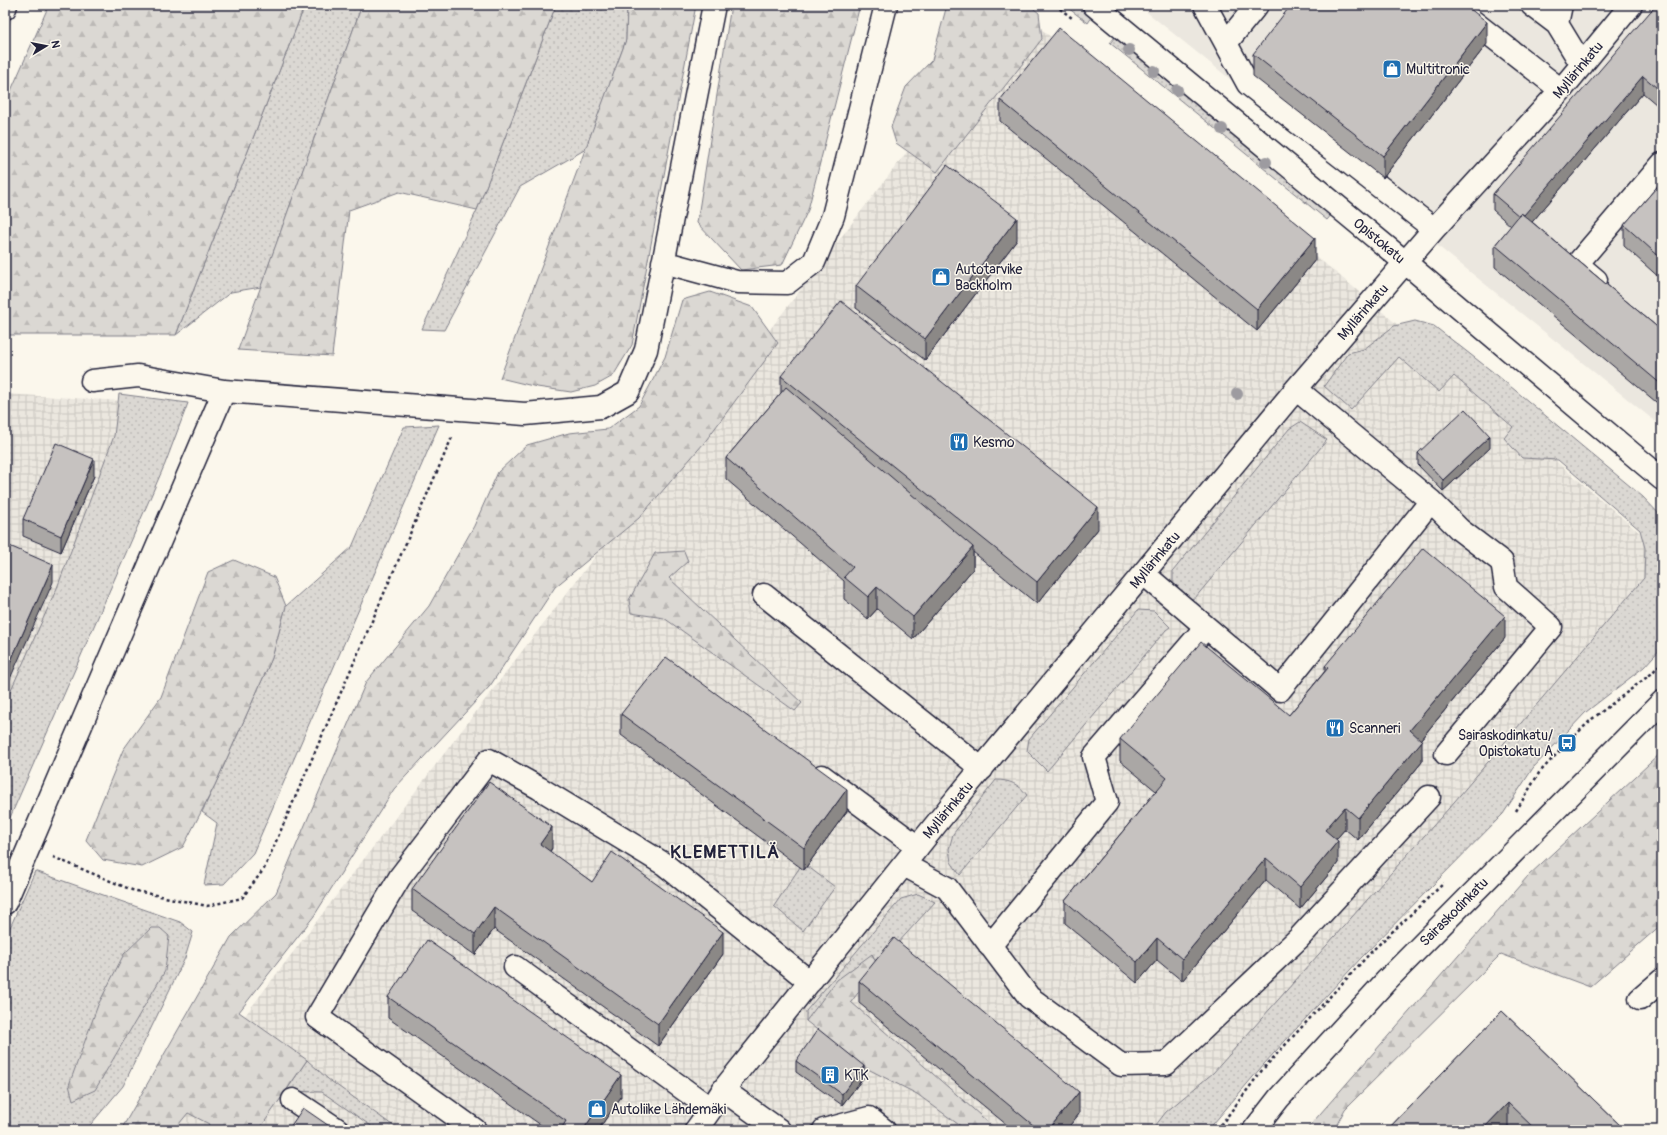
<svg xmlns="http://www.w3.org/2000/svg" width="1667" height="1135" viewBox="0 0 1667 1135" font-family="Pangolin,sans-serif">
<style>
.built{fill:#ebe7df}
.industrial{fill:url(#industrial-grid)}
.green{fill:url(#green-dots);stroke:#7e7d87}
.forest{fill:url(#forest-firs);stroke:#7e7d87}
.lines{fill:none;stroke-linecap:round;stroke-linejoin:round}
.minor-casing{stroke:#22223b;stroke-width:25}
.major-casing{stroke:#22223b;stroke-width:25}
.path{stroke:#22223b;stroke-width:2.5;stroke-dasharray:3 3;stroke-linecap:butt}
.minor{stroke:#fbf7ec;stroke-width:22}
.major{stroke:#fbf7ec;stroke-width:22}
.tree{fill:#9d9ba0}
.wall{fill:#aaa7a5;stroke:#22223b}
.shaded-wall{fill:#8b8886;stroke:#22223b}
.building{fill:#c6c2c0;stroke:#22223b}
.labels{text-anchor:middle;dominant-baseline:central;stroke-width:3;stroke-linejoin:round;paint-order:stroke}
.poi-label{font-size:14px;fill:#22223b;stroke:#fbf7ec;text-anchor:start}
.street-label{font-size:14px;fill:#22223b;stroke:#fbf7ec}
.district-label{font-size:18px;font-weight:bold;letter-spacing:1px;fill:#22223b;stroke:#fbf7ec}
</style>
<defs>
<pattern id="industrial-grid" width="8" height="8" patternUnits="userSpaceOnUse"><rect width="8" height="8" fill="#ebe7df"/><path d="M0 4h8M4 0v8" fill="none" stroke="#c9c6c0"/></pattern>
<pattern id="green-dots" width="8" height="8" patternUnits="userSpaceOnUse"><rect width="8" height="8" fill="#dbd8d3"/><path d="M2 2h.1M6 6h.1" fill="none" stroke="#bcb9b6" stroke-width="1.8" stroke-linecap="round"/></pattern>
<pattern id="forest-firs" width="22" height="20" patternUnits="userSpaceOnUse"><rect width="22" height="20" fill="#dbd8d3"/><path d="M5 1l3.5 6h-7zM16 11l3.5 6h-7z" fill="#bcb9b6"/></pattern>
</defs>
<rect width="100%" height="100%" fill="#fbf7ec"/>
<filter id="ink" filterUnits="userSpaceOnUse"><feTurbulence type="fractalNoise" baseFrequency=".025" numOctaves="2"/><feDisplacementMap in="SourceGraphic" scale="8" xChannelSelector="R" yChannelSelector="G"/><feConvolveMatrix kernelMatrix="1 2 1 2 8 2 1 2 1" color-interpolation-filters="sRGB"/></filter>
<g filter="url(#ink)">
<!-- built -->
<path class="built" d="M5 5H19L5 36Z
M1138 5H1662V427L1459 263Z"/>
<!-- industrial -->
<path class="industrial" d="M1017 9 1358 291 1662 552V597L1195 1130H158L526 646Z
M5 394 139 402 5 723Z"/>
<!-- green -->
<path class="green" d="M305 5H362L261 287 231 292 176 335Z
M556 5H627L626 40 586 149 520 187 444 330 422 329 477 210Z
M1064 5H1076L1092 17 1088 23Z
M1115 37 1332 214 1327 220 1110 43Z
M1415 321 1434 326 1498 376 1643 497 1662 517V647L1644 667 1586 712 1533 768 1503 814 1361 958 1264 1064 1208 1130H1152L1166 1112 1213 1073 1449 808 1644 578 1645 548 1640 530 1558 460 1522 458 1504 438 1513 427 1454 376 1439 392 1399 357 1351 410 1324 386 1348 353 1364 349 1394 326Z
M119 394 188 403 165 464 5 829V703L57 588 114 436Z
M1300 422 1327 440 1195 598 1188 599 1173 584V571L1289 429Z
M439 425 253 853 224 884 204 885 217 823 202 812 215 785 272 658 286 606 352 547 404 427Z
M1138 610 1154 611 1170 627 1166 630 1047 771 1027 751 1029 739Z
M996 780C1009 780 1019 784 1027 795L960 875 951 862 949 849 953 834Z
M807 866 835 887 803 931 774 906 800 867 804 870Z
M35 871 180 922 193 932 185 958 123 1086 86 1130 5 1129V939Z
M918 894 935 902 878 965 872 954 806 1021V1011L901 899Z
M307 1060 328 1079 399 1130H377L322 1092 286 1091Z"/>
<!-- forest -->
<path class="forest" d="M49 5H305L176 335H5V104Z
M362 5H556L477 210 399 192 349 210 332 356 238 350Z
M627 5H696L632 345 613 376 595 386 571 392 537 387 500 378 626 40Z
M731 5H860L808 210 782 265 741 270 697 223Z
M947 5H1029L1039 13 1042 39 937 172 896 143 891 127 906 87 932 60Z
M710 292 752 307 778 343 704 443 639 518 555 587 490 686 394 789 314 916 239 1012 307 1060 259 1130H207L209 1124 188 1113 174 1130H121L231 937 276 893 366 682 429 606 474 526 498 472 527 445 569 433 608 429 639 406 665 357 682 300Z
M684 551 688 561 669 578 802 703 795 711 664 618 631 613 629 600 655 553Z
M234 560 274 577 286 606 272 658 215 785 183 847 142 867 103 860 86 840 123 750 161 697 208 572Z
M1662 752V924L1590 987 1501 954 1345 1109 1334 1130H1306L1528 876Z
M151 928H160L169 936 165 971 95 1090 73 1100 69 1085 98 1005 124 954Z
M872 954 878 967 851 1002 997 1130H966L917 1094 864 1067 806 1021 837 980Z"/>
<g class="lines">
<!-- minor casing -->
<g class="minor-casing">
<path id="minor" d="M1094 5 1406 263 1662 479
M1205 5 1248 84 1434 229
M1452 5 1561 90
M1532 5 1557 24
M1561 5 1557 24 1582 65
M5 8 6 5
M1226 43 1257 5
M663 262 737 282 787 283 814 262 833 216 886 5
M1596 280 1577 264 1662 164
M92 381 138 376 224 391 525 414 601 407 628 392 646 350 714 5
M1431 501 1460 530 1502 562 1506 587 1551 627 1446 754
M1144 574 1280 690 1431 501 1296 389
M764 595 982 769
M822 776 918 847
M904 865 947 888 1029 997 1121 1065 1166 1064 1299 938 1429 797
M5 903 224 391
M990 946 1107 802 1094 757 1206 627
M515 967 711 1109
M1640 999 1662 980
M723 1090 779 1130
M293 1100 338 1130
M475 1130 317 1017 400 877 489 760 539 788 664 864 810 982
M696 1130 711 1109 723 1090 957 798 1296 389 1434 229 1561 90 1631 5
M824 1130 869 1118 884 1130"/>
</g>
<!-- major casing -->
<g class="major-casing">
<path id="major" d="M1254 1130 1279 1098 1387 980 1662 702"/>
</g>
<!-- path -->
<path class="path" d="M1055 5 1072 18
M1516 811 1539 773 1567 743 1592 719 1651 674 1662 662
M53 857 132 890 207 906 242 898 264 869 453 435
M1217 1130 1263 1069 1374 949 1444 883"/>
<!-- minor -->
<use href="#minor" class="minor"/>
<!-- major -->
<use href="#major" class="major"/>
</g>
<!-- trees -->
<g class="tree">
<circle cx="1129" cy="50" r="6"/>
<circle cx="1154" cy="71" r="6"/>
<circle cx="1177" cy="90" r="6"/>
<circle cx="1222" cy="129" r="6"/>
<circle cx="1266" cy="162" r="6"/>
<circle cx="1237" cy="394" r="6"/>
</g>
<!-- wall -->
<path class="wall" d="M1662 5V100L1657 105 1643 93 1532 222 1662 331V407L1495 267V245L1511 226 1493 210V194Z
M1487 44 1383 178 1253 76V54Z
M1000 100 1315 260 1257 331 1000 121Z
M1662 181V280L1624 246V225Z
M1017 240 925 360 856 308V286Z
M781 376 1098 529 1037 604 973 552V569L913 639 877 609 868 619 844 599V581L726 479V458L781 393Z
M1490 448 1443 491 1418 465V453Z
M94 476 61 552 23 536V519Z
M1505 638 1421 739 1422 762 1358 840 1345 829 1336 839 1338 863 1300 909 1266 880 1182 981 1157 960 1137 983 1065 923V901L1156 791 1120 761V739L1289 715 1325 671V666Z
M621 714 847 811 804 870 621 735Z
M552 848 550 852 592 882 723 954 658 1046 494 929 475 955 412 911V889Z
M859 981 1079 1114 1066 1130H1013L859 1003Z
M388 997 621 1097 598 1130H548L388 1018Z
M1502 1011 1625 1130H1513L1508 1125 1503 1130H1387Z
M796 1061 864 1077 842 1105 796 1072Z"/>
<!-- shaded-wall -->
<path class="shaded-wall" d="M1487 22V44L1383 178V156Z
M1643 76V93L1521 235V218Z
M1662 83V100L1657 105V88Z
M1017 218V240L925 360V339Z
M1315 238V260L1257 331V309Z
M1490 436V448L1443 491V480Z
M94 459V476L61 552V536Z
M1098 507V529L1037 604V582Z
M973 547V569L913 639V617Z
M53 565V582L5 690V674Z
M877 587V609L868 619V597Z
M1505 616V638L1410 752V730Z
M1422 741V762L1358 840V818Z
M847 789V811L804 870V848Z
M1345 807V829L1325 852V830Z
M552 827V848L540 866V844Z
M1338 841V863L1300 909V887Z
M1266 858V880L1182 981V959Z
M494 907V929L475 955V934Z
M723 932V954L658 1046V1024Z
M1157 938V960L1137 983V962Z
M864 1066V1077L842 1105V1094Z
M621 1075V1097L598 1130H583Z
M1079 1092V1114L1066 1130H1048Z
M1508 1103V1125L1503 1130H1482Z"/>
<!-- building -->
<path class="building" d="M1291 5H1465L1487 22 1383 156 1253 54Z
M1656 5H1662V83L1657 88 1643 76 1524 215 1521 213 1519 216 1493 194Z
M1059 28 1315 238 1257 309 1000 100Z
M947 165 1017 218 925 339 856 286Z
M1662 181V259L1624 225Z
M1521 213 1662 331V385L1495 245Z
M841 301 1098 507 1037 582 781 376Z
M786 387 973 547 913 617 877 587 868 597 844 577 853 567 726 458Z
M1465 409 1490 436 1443 480 1418 453Z
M56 443 94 459 61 536 23 519Z
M5 544 53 565 5 674Z
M1423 548 1505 616 1410 730 1422 741 1358 818 1345 807 1325 830 1338 841 1300 887 1266 858 1182 959 1157 938 1137 962 1065 901 1167 778 1120 739 1201 642 1289 715 1328 668 1325 666Z
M666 657 847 789 804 848 621 714Z
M489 782 552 827 540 844 592 882 612 852 723 932 658 1024 494 907 475 934 412 889Z
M894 938 1079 1092 1048 1130H1039L859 981Z
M427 940 621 1075 583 1130H562L561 1129 566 1121 388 997Z
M1502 1011 1625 1130H1536L1508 1103 1482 1130H1387Z
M818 1029 864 1066 842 1094 796 1061Z
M303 1108 335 1130H288Z"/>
</g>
<!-- icons -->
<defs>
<g id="shop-square" transform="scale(1)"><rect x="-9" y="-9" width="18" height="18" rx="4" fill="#1f6fb2" stroke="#fbf7ec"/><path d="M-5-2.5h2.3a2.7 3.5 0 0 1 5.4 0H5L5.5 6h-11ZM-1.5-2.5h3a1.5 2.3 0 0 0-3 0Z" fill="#fff"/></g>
<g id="restaurant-square" transform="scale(1)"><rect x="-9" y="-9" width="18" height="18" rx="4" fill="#1f6fb2" stroke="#fbf7ec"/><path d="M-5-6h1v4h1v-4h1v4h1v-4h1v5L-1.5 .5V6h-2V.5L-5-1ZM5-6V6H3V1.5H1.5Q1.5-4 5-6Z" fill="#fff"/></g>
<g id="bus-square" transform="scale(1)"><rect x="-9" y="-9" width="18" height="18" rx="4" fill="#1f6fb2" stroke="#fbf7ec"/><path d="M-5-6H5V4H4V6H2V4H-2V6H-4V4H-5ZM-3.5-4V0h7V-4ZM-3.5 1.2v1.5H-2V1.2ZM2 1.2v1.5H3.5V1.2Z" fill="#fff"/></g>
<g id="building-square" transform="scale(1)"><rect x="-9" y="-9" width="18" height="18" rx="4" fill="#1f6fb2" stroke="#fbf7ec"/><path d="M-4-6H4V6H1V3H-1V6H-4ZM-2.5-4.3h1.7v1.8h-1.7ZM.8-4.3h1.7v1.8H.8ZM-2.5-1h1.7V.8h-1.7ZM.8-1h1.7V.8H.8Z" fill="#fff"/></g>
</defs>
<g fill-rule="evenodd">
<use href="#shop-square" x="1392" y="69"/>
<use href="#shop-square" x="941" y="277"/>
<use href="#restaurant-square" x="959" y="442"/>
<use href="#restaurant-square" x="1335" y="728"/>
<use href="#bus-square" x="1567" y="743"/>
<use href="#building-square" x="830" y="1075"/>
<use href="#shop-square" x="597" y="1109"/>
</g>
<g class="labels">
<!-- poi labels -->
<g class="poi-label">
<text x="1406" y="69">Multitronic</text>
<text x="955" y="269">Autotarvike<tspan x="955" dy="16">Backholm</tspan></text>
<text x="973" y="442">Kesmo</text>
<text x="1349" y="728">Scanneri</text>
<text x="1553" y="735" text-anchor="end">Sairaskodinkatu/<tspan x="1553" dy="16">Opistokatu A</tspan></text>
<text x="844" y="1075">KTK</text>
<text x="611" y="1109">Autoliike Lähdemäki</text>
</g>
<!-- street labels -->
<g class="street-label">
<text transform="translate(1578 70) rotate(-50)">Myllärinkatu</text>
<text transform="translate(1379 241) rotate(40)">Opistokatu</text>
<text transform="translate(1363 312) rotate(-49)">Myllärinkatu</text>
<text transform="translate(1155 560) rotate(-50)">Myllärinkatu</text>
<text transform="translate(948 810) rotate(-50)">Myllärinkatu</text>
<text transform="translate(1454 912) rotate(-45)">Sairaskodinkatu</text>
</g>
<!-- district labels -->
<g class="district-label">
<text x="725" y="852">KLEMETTILÄ</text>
</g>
</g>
<!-- margin -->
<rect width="1667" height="1135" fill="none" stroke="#fbf7ec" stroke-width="20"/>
<rect x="10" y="10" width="1647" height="1115" fill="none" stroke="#22223b" stroke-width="1.5" filter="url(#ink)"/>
<!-- north arrow -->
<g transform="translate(46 46) rotate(80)" stroke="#fbf7ec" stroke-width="3" paint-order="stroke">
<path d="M0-3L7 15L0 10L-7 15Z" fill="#22223b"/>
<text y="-6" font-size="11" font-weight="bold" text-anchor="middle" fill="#22223b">N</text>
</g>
</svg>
